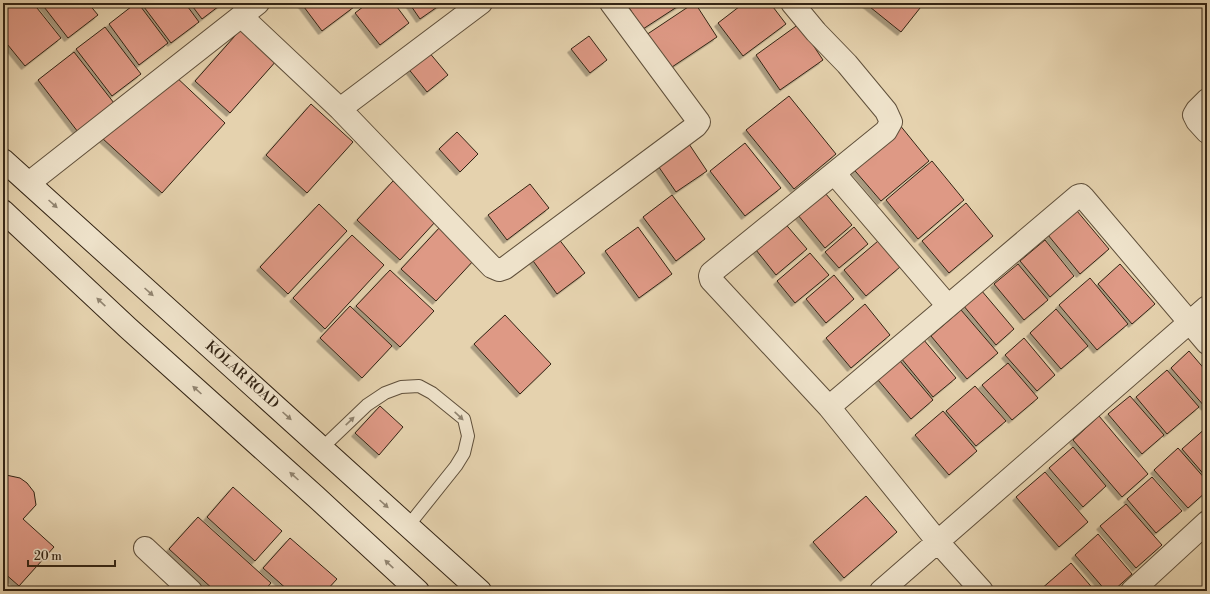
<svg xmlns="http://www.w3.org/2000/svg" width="1210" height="594" viewBox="0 0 1210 594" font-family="'Libre Bodoni',serif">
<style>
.building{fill:#de9985;stroke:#342515;filter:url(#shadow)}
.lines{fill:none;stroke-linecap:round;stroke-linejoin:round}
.service-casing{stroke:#60503b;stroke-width:14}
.minor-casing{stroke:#60503b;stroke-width:24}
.secondary-casing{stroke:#342515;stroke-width:24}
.service{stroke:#eee2ca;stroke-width:12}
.minor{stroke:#eee2ca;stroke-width:22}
.secondary{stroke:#eee2ca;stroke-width:22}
.oneway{fill:#918470}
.labels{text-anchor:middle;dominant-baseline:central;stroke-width:4;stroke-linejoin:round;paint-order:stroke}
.street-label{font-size:14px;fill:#342515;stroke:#eee2ca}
</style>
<defs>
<filter id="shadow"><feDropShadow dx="-3.5" dy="3.5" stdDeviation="0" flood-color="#0004"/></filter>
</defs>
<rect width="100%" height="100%" fill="#e5d2ae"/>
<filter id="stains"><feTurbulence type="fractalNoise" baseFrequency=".005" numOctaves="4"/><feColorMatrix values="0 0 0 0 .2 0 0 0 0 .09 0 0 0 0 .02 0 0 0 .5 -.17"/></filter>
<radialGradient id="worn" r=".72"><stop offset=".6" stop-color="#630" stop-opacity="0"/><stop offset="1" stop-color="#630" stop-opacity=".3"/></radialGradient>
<!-- building -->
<path class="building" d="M10 3H33L61 38 25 66 3 39V8Z
M41 3H88L98 15 68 38Z
M136 3H138L168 43 139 65 109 24Z
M141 3H185L199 22 171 43Z
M190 3H223L202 19Z
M301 3H351L354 7 322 31Z
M368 3H394L409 23 380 45 355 13Z
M409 3H443L420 19Z
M626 3H683L643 29Z
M694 3H695L717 37 666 71 643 37Z
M744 3H770L786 24 743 56 718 23Z
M865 3H924L901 32Z
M799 24 823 60 780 90 756 55Z
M105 27 141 74 112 96 76 49Z
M242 28 277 60 230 113 195 81Z
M589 36 607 60 590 73 571 49Z
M428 51 448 75 427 92 407 67Z
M74 52 114 103 78 132 38 80Z
M174 75 225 123 162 193 102 138Z
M789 96 836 154 794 189 746 130Z
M311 104 353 142 307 193 266 155Z
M899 124 929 161 881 201 850 165Z
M457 132 478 154 460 172 439 149Z
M685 138 707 171 676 192 654 160Z
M745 143 781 188 745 216 710 171Z
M932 161 964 200 918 239 886 200Z
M393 181 436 221 400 260 357 220Z
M530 184 549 208 507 240 488 215Z
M820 187 852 225 825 248 793 209Z
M672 195 705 239 676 261 643 217Z
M966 203 993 236 949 273 922 241Z
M319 204 347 231 288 294 260 267Z
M1077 211 1109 249 1080 274 1048 235Z
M782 220 807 249 776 275 752 245Z
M441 226 475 259 436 301 401 269Z
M638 227 672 274 639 298 605 251Z
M854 227 868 244 839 268 825 252Z
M352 235 384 265 325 329 293 298Z
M558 238 585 273 557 294 531 258Z
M1045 240 1074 276 1050 297 1020 261Z
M878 241 900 267 866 296 844 270Z
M810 253 829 275 795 303 777 281Z
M1018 264 1048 300 1024 320 994 284Z
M1120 264 1155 304 1132 324 1098 284Z
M390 270 434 311 400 347 356 306Z
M834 275 854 299 826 323 806 299Z
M1090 278 1128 324 1097 350 1059 305Z
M981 290 1014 329 996 345 963 305Z
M865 304 890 335 851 368 826 338Z
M350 306 392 346 362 378 320 338Z
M1056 309 1088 346 1061 369 1030 333Z
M961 310 998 353 967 379 931 336Z
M505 315 551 364 520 394 474 344Z
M1024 338 1055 375 1037 391 1005 355Z
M923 339 956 378 933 397 901 358Z
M1189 351 1207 372V405L1205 407 1171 368Z
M900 361 933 400 911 419 878 380Z
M1008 363 1038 398 1012 420 982 385Z
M1167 370 1199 407 1167 434 1136 397Z
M975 386 1006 421 976 446 946 411Z
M1130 396 1164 435 1142 454 1108 414Z
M380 406 403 427 379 455 355 433Z
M943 411 977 451 949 475 915 435Z
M1099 416 1148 474 1122 497 1073 440Z
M1207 427V478L1182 449Z
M1073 447 1106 486 1083 507 1049 468Z
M1178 448 1207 481V491L1188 508 1154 470Z
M1045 472 1088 522 1059 547 1016 497Z
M6 475 20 478 27 483 34 492 36 505 23 519 54 547 19 586 3 572V478Z
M1152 477 1182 511 1156 533 1127 499Z
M233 487 282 531 255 561 207 517Z
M866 496 897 532 844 578 813 542Z
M1126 504 1162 545 1136 568 1100 526Z
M198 517 271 583 264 591H215L169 549Z
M1098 534 1132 574 1113 591H1106L1075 555Z
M290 538 337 579 326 591H289L263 568Z
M1071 563 1095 591H1041L1040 590Z"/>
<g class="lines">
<!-- service casing -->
<g class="service-casing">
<path id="service" d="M322 448 367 405 385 393 401 387 419 386 432 393 464 419 468 436 464 453 456 466 408 526"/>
</g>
<!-- minor casing -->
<g class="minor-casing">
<path id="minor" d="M792 3 816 32 847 64 886 111 891 122 886 131 711 273 710 276 711 280 829 407 938 542 982 591
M241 16 340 109 492 267 499 270 505 268 696 126 699 122 611 3
M1207 100 1197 110 1194 115 1197 121 1207 132
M340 109 481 3
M834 173 948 306
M29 183 258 3
M829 407 1078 196 1081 195 1084 198 1207 343
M145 548 191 591
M881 591 1207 307
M1132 591 1207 522"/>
</g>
<!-- secondary casing -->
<g class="secondary-casing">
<path id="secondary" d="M3 160 480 591
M3 211 128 328 315 496 418 591"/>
</g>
<!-- service -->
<use href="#service" class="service"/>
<!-- minor -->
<use href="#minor" class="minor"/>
<!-- secondary -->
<use href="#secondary" class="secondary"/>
</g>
<!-- one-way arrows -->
<defs><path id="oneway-solid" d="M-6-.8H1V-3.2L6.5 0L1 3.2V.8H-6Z"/></defs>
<g class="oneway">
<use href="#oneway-solid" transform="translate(53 204) rotate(42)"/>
<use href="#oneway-solid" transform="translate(149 292) rotate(42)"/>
<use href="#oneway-solid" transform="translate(101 302) rotate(-137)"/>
<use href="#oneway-solid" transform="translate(197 390) rotate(-138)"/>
<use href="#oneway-solid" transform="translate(287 416) rotate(42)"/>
<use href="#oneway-solid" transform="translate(459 416) rotate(43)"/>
<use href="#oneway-solid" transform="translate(350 421) rotate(-44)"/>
<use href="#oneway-solid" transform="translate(294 476) rotate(-138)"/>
<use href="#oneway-solid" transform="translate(384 504) rotate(42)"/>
<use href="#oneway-solid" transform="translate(389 564) rotate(-137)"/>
</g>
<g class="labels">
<!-- street labels -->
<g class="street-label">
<text transform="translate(242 375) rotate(42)">KOLAR ROAD</text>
</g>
</g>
<!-- margin -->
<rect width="1210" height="594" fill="none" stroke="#e5d2ae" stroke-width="16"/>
<rect x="4" y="4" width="1202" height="586" fill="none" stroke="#342515" stroke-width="2"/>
<rect x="8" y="8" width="1194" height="578" fill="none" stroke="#342515"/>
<!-- scale -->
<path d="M28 560v6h87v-6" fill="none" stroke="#342515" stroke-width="2"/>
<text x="34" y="560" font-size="12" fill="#342515" stroke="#eee2ca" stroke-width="3" paint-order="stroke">20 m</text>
<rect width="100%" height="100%" filter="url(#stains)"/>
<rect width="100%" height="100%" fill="url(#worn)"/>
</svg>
